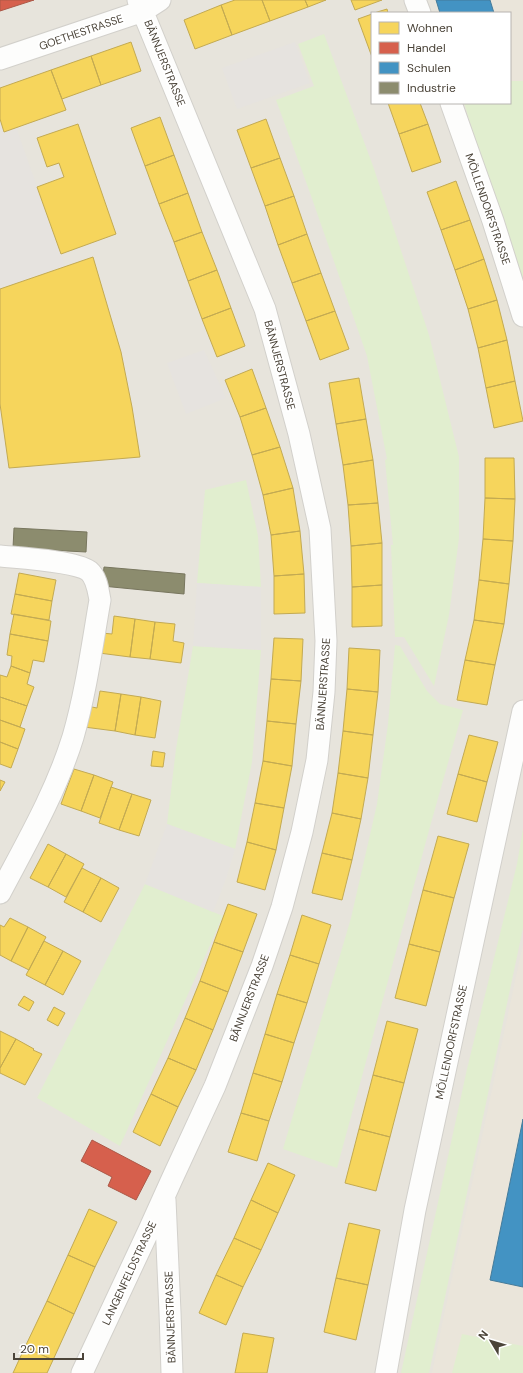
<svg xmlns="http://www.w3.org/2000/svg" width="523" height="1373" viewBox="0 0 523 1373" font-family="'DM Sans',sans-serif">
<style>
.residential{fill:#e7e4dc;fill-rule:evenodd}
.education{fill:#eae5da}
.green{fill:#e1eecf}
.parking{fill:#e6e3df}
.homes{fill:#f6d55c;stroke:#c3aa52}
.shops{fill:#d6604d;stroke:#ac5847}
.schools{fill:#4393c3;stroke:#457b9a}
.industry{fill:#8c8c6e;stroke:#78765e}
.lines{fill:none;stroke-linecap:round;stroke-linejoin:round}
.minor-casing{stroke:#d2d0cb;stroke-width:23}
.minor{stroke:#fdfdfc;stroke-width:21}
.labels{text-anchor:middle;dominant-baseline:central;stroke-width:4;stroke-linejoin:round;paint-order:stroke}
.street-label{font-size:11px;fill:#4b4439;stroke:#fff}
</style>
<rect width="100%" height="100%" fill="#f4f2ee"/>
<!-- residential -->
<path class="residential" d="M0 0H523V1373H0ZM372 13H510V103H372Z"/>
<!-- education -->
<path class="education" d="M434 0H523V81H510V13H438Z
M523 944V1373H432L443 1320Z"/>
<!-- green -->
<path class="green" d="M324 34 373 166 429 335 459 457V538L449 615 434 686 404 637H395L391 545H393L385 460 387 459 367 356 309 190 276 100 314 86 298 44Z
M510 81H523V295L464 103H510Z
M246 480 258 536 261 587 197 583 205 490Z
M395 645 400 646 427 691 440 704 463 710 431 823 337 1168 283 1149 351 918 377 804 388 724Z
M193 646 261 650 252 762 235 849 167 824 176 749Z
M523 829V928L429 1373H401L467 1069 517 864Z
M145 884 223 916 120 1146 37 1098Z
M462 1334 523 1346V1373H452Z"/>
<!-- parking -->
<path class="parking" d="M295 42 310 83 237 109 222 68Z
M0 119 16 127 65 266 0 289Z
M204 350 226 398 186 414 167 363Z
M197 583 261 587V650L193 646Z
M167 824 235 849 226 879 213 912 145 884Z"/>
<!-- homes -->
<path class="homes" d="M235 0H262L270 21 232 35 221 5Z
M262 0H305L308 7 270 21Z
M305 0H326L308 7Z
M351 0H382L355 10Z
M221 5 232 35 195 49 184 20Z
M387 9 388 13H374Z
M372 14V57L358 19Z
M131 42 141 71 101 85 91 56Z
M91 56 101 85 62 99 51 70Z
M51 70 66 110 4 132 0 119V88Z
M388 103H420L428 124 399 134Z
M160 117 174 155 145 166 131 128Z
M266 119 280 158 251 168 237 130Z
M78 124 116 234 61 254 37 187 64 177 59 163 47 167 37 138Z
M428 124 441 162 412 172 399 134Z
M174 155 188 193 159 204 145 166Z
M280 158 294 196 265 206 251 168Z
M456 181 470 220 441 230 427 192Z
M188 193 202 232 174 242 159 204Z
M294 196 307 234 278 245 265 206Z
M470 220 484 259 455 270 441 230Z
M202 232 217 270 188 281 174 242Z
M307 234 321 273 292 283 278 245Z
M93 257 121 352 132 407 140 457 9 468 0 404V289Z
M484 259 497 300 468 309 455 270Z
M217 270 231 308 202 319 188 281Z
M321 273 335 311 306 321 292 283Z
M497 300 507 340 478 348 468 309Z
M231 308 245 346 217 357 202 319Z
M335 311 349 349 320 360 306 321Z
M507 340 515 381 486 388 478 348Z
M252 369 266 408 240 417 225 380Z
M359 378 366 419 336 424 329 383Z
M515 381 523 421 494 428 486 388Z
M266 408 280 447 252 455 240 417Z
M366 419 373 460 343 465 336 424Z
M280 447 293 488 263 495 252 455Z
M485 458H514L515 499 485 498Z
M373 460 378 503 348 505 343 465Z
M293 488 300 531 271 535 263 495Z
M485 498 515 499 513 541 483 539Z
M378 503 382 543 351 546 348 505Z
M300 531 304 574 274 576 271 535Z
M483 539 513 541 509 584 479 580Z
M382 543V585L352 587 351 546Z
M19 573 56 580 52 601 15 594Z
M304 574 305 613 274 614V576Z
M479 580 509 584 504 624 474 620Z
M382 585V626L352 627V587Z
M15 594 52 601 49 620 11 614Z
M14 614 51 621 48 641 10 634Z
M114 616 135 619 130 657 99 653 102 633 112 634Z
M135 619 155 622 150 659 130 657Z
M474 620 504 624 495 665 465 660Z
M155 622 175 624 173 641 184 643 181 663 150 659Z
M10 634 48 641 44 662 33 660 30 673 11 666 12 656 7 655Z
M274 638 303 639 301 681 271 679Z
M349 648 380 650 378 692 347 689Z
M465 660 495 665 487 705 457 700Z
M11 666 30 673 27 684 34 687 27 706 0 697V675L7 677Z
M271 679 301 681 296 724 267 721Z
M347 689 378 692 373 735 343 731Z
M100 691 121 694 115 731 84 727 87 706 97 708Z
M121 694 141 697 135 735 115 731Z
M0 697 27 706 20 727 0 720Z
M141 697 161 701 155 738 135 735Z
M0 720 25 729 18 749 0 742Z
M267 721 296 724 292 766 263 761Z
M343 731 373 735 368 778 338 773Z
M469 735 498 742 487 782 458 774Z
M0 742 18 749 11 768 0 764Z
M153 751 165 753 163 767 151 766Z
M263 761 292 766 284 808 255 803Z
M74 769 94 775 81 811 61 804Z
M338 773 368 778 361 819 332 813Z
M458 774 487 782 477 822 447 814Z
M94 775 113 782 100 818 81 811Z
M0 780 5 782 0 791Z
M111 787 132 794 119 830 99 823Z
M132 794 151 800 139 836 119 830Z
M255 803 284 808 276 850 247 842Z
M332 813 361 819 352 860 322 853Z
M438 836 469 844 454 898 423 890Z
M247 842 276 850 265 890 237 882Z
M48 844 66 854 48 887 30 878Z
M322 853 352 860 342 900 312 893Z
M66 854 84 864 66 897 48 887Z
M82 868 101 878 83 912 64 902Z
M101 878 119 888 101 922 83 912Z
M423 890 454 898 440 952 409 944Z
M228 904 257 914 243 952 214 942Z
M302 915 331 925 319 964 290 955Z
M10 918 28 927 11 961 0 955V925L4 927Z
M28 927 46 937 29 970 11 961Z
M44 941 63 951 45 985 26 975Z
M214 942 243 952 228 992 200 981Z
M409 944 440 952 426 1006 395 998Z
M63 951 81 961 63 995 45 985Z
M290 955 319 964 307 1003 277 994Z
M200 981 228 992 213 1030 185 1018Z
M277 994 307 1003 294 1043 265 1034Z
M24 996 34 1002 29 1011 18 1005Z
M54 1007 65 1013 58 1026 47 1020Z
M185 1018 213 1030 196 1070 168 1058Z
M387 1021 418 1029 404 1083 373 1075Z
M0 1031 16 1039 0 1068Z
M265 1034 294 1043 282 1082 253 1073Z
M16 1039 34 1049 33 1050 42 1054 25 1085 0 1073V1068Z
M168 1058 196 1070 178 1107 151 1094Z
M253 1073 282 1082 269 1121 241 1113Z
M373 1075 404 1083 390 1137 359 1129Z
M151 1094 178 1107 160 1146 133 1132Z
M241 1113 269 1121 257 1161 228 1152Z
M359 1129 390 1137 376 1191 345 1183Z
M268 1163 295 1175 278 1213 251 1200Z
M251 1200 278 1213 261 1250 234 1238Z
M89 1209 117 1222 95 1267 68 1255Z
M349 1223 380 1230 368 1285 336 1278Z
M234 1238 261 1250 243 1287 216 1275Z
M68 1255 95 1267 74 1314 47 1301Z
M216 1275 243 1287 226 1325 199 1313Z
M336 1278 368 1285 356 1340 324 1332Z
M47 1301 74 1314 53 1360 25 1347Z
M243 1333 274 1338 267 1373H235Z
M25 1347 53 1360 47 1373H13Z"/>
<!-- shops -->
<path class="shops" d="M0 0H34L0 11Z
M92 1140 151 1171 136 1200 108 1186 112 1177 81 1161Z"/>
<!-- schools -->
<path class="schools" d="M436 0H490L494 13H440Z
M523 1119V1287L490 1280Z"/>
<!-- industry -->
<path class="industry" d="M14 528 87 532 86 552 13 548Z
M104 567 185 574 184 594 102 586Z"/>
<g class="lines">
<!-- minor casing -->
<g class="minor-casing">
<path id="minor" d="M415 0 420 13
M0 59 143 11 160 0
M451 103 493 221 523 316
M0 556C20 558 75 561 89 571 97 578 98 590 100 600 92 646 86 692 73 737 56 792 27 842 0 893
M165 1200 170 1312 172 1373
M82 1373 149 1230 172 1179 215 1086 262 966 282 907 302 832 317 760 324 692 326 641 320 529 299 434 265 309 138 0
M386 1373 415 1210 523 711"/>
</g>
<!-- minor -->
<use href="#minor" class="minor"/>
</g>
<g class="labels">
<!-- street labels -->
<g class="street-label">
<text transform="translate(81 32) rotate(-19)">GOETHESTRASSE</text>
<text transform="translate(165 63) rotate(68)">BÄNNJERSTRASSE</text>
<text transform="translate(488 209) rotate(71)">MÖLLENDORFSTRASSE</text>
<text transform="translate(280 365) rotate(75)">BÄNNJERSTRASSE</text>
<text transform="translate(323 684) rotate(-86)">BÄNNJERSTRASSE</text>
<text transform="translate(249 998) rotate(-69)">BÄNNJERSTRASSE</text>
<text transform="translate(451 1042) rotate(-78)">MÖLLENDORFSTRASSE</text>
<text transform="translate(129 1273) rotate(-65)">LANGENFELDSTRASSE</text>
<text transform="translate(170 1317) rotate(-92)">BÄNNJERSTRASSE</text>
</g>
</g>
<!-- legend -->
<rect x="371" y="12" width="140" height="92" fill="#ffffff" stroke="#b7b4b0"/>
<rect x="379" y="22" width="20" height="12" fill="#f6d55c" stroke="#b7b4b0"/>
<text x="407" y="32" font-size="12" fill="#4b4439">Wohnen</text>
<rect x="379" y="42" width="20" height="12" fill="#d6604d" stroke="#b7b4b0"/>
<text x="407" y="52" font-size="12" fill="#4b4439">Handel</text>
<rect x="379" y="62" width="20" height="12" fill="#4393c3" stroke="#b7b4b0"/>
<text x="407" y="72" font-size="12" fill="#4b4439">Schulen</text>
<rect x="379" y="82" width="20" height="12" fill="#8c8c6e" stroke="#b7b4b0"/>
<text x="407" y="92" font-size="12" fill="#4b4439">Industrie</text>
<!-- north arrow -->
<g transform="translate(491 1341) rotate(308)" stroke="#ffffff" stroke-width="3" paint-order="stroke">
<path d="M0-3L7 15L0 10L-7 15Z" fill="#4b4439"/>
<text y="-6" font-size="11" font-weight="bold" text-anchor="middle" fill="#4b4439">N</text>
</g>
<!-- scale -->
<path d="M14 1353v6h69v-6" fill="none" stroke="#4b4439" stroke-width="2"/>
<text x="20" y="1353" font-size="12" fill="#4b4439" stroke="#ffffff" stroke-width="3" paint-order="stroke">20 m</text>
</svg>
